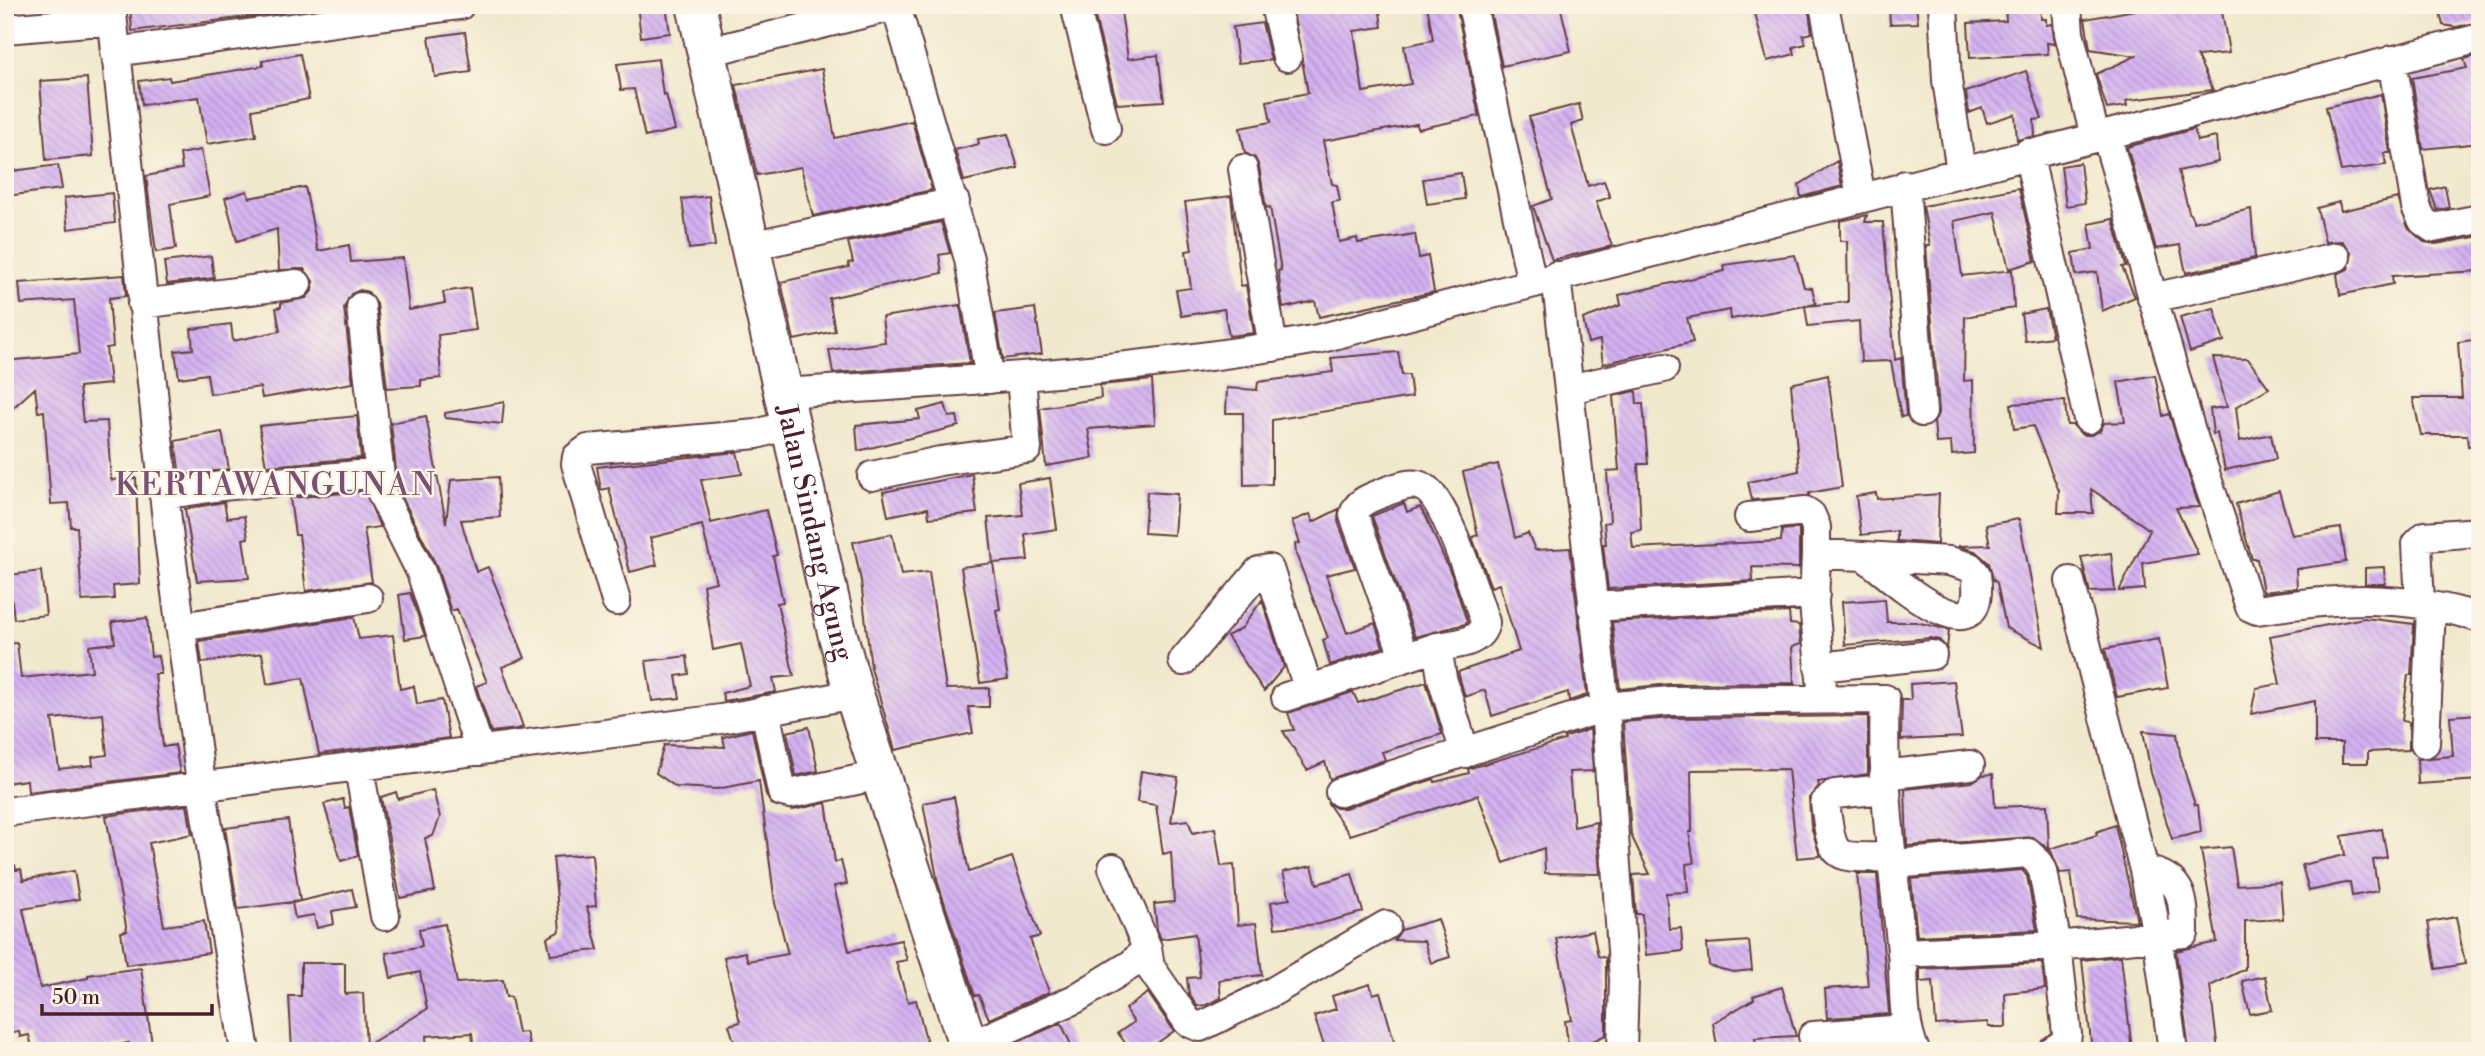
<svg xmlns="http://www.w3.org/2000/svg" width="2485" height="1056" viewBox="0 0 2485 1056" font-family="'Libre Bodoni',serif">
<style>
.building{fill:url(#building-back-hatch);fill-rule:evenodd}
.lines{fill:none;stroke-linecap:round;stroke-linejoin:round}
.street-casing{stroke:#633d43;stroke-width:32}
.primary-casing{stroke:#633d43;stroke-width:42}
.street{stroke:#fff;stroke-width:28}
.primary{stroke:#fff;stroke-width:38}
.labels{text-anchor:middle;dominant-baseline:central;stroke-width:5;stroke-linejoin:round;paint-order:stroke}
.street-label{font-size:28px;fill:#4a1f2b;stroke:#fcf5e5}
.quarter-label{font-size:32px;letter-spacing:2px;fill:#7a5271;stroke:#fcf5e5}
</style>
<defs>
<pattern id="building-back-hatch" width="6" height="6" patternUnits="userSpaceOnUse" patternTransform="scale(1.75)"><rect width="6" height="6" fill="#d4b1f2"/><path d="M-1 5l2 2M0 0l6 6M5-1l2 2" fill="none" stroke="#ae8fc4"/></pattern>
</defs>
<rect width="100%" height="100%" fill="#fcf5e5"/>
<filter id="ink" filterUnits="userSpaceOnUse"><feTurbulence type="fractalNoise" baseFrequency=".0143" numOctaves="2"/><feDisplacementMap in="SourceGraphic" scale="14" xChannelSelector="R" yChannelSelector="G"/><feConvolveMatrix kernelMatrix="1 2 1 2 8 2 1 2 1" color-interpolation-filters="sRGB"/></filter>
<filter id="wash" filterUnits="userSpaceOnUse"><feTurbulence type="fractalNoise" baseFrequency=".00686" numOctaves="4" result="noise"/><feDisplacementMap in="SourceGraphic" scale="28" xChannelSelector="R" yChannelSelector="G"/><feGaussianBlur stdDeviation="1.57" result="paint"/><feColorMatrix in="noise" values="0 0 0 0 0 0 0 0 0 0 0 0 0 0 0 0 0 1.4 0 .05"/><feComposite in="paint" operator="in"/></filter>
<g filter="url(#wash)">
<rect width="100%" height="100%" fill="#f1e9cd"/>
<g id="blocks">
<!-- building -->
<path class="building" d="M130 5H297V6L281 13 132 31Z
M637 5H666L670 33 641 37Z
M1092 5H1120L1128 59 1158 55 1164 101 1117 104Z
M1292 5H1379L1382 27 1354 31 1363 92 1411 84 1404 46 1433 40 1427 5H1456L1479 116 1418 129 1417 124 1323 141 1332 184 1337 185 1340 201 1332 202 1339 242 1357 238 1358 243 1415 234 1419 258 1428 256 1434 292 1319 317 1315 301 1283 308 1278 271 1281 270 1270 207 1266 208 1259 166 1255 158 1245 153 1240 128 1271 122 1267 101 1308 93Z
M1489 5H1560L1571 51 1502 66Z
M1753 5H1808L1812 33 1803 35 1806 44 1793 47 1795 54 1767 61Z
M1889 5H1916L1918 23 1890 24Z
M2005 5H2040L2041 19H2046V25L2052 24 2055 44 2047 43 2048 54 1970 58 1968 23 2006 21Z
M2163 5H2221L2229 53 2197 56 2213 90 2130 100 2126 101 2127 106 2107 109 2096 74 2136 56 2090 49 2085 19Z
M2438 5H2477L2480 22 2456 27 2443 25Z
M1262 23 1271 60 1238 63 1233 27Z
M465 32 471 72 435 77 429 37Z
M300 54 309 99 252 110 256 136 207 144 199 97 142 105 139 81 169 77 170 81 263 66 262 61Z
M2480 55V143L2423 149 2412 78 2467 68 2464 59Z
M658 59 663 95 666 94 675 130 645 137 634 89 621 90 617 64Z
M822 69 835 138 912 121 932 190 813 216 801 167 757 175 736 85Z
M2026 71 2042 119 2034 120 2035 136 2017 140 2015 114 1987 123 1982 108 1969 113 1966 92Z
M87 78 93 156 46 160 40 81Z
M2381 94 2390 153H2384L2386 165 2341 171 2326 107Z
M1579 104 1583 121 1571 125 1588 186 1604 181 1610 197 1596 202 1612 246 1552 260 1533 206 1552 199 1529 117Z
M2194 129 2197 141 2216 137 2218 162 2178 171 2189 212 2194 222 2251 209 2255 258 2186 273 2180 245 2156 249 2127 147Z
M1008 134 1018 168 964 181 955 150 979 144 978 139Z
M201 150 210 196 170 204 176 249 156 252 146 176 182 169 180 154Z
M1837 161 1842 186 1801 197 1799 185Z
M2080 163 2085 203 2066 206 2061 166Z
M58 165 62 189 5 196V172Z
M1461 173 1465 199 1427 204 1423 179Z
M2445 186 2449 208 2437 210 2430 190Z
M305 187 318 251 349 245 351 262 403 258 409 310 445 303 443 292 470 288 476 330 438 335 441 378 421 380V386L387 388 377 304 368 292 360 290 351 294 344 308 353 383 262 398 260 387 210 394 207 374 179 378 175 351 193 349 191 329 231 324 233 341 280 331 276 308 281 307V303L306 298 312 291 313 281 304 269 279 270 277 229 237 241 225 198 247 191 249 198Z
M2019 188 2035 261 2009 269 1995 212 1954 221 1962 276 2012 270 2014 308 1965 317 1964 381 1973 380 1974 453 1952 455 1951 442 1936 443 1934 422 1939 411 1926 246H1930L1923 206Z
M112 193 115 223 68 229 64 198Z
M709 196 715 246 689 249 682 199Z
M1231 196 1241 286 1246 285 1254 333 1229 336 1224 309 1181 316 1176 290 1191 288 1186 251 1192 250 1185 202Z
M2398 198 2408 228 2424 242 2436 244 2480 236V271L2392 276 2393 284 2340 295 2337 274 2348 269 2352 253 2342 241 2325 242 2317 208 2339 202 2341 211Z
M1867 215 1865 222H1883L1895 360 1901 358 1906 416 1901 417 1891 361 1861 362 1859 321 1808 326 1805 306 1848 302 1847 241H1840V221Z
M2113 219 2126 266 2122 267 2135 297 2102 311 2097 272 2076 275 2073 253 2093 249 2089 224Z
M941 222 950 253 939 255 942 273 829 298 835 331 794 340 781 282 849 267 848 263 853 262 848 242Z
M1795 255 1804 287 1812 288 1816 304 1731 319 1730 310 1687 318 1693 342 1603 364 1600 340 1588 343 1583 319 1621 305 1619 295 1725 271 1724 265Z
M211 256 214 278 167 284 164 262Z
M124 275 126 296 109 298 113 347 106 348 110 384 79 387 83 422 107 421 111 480 136 478 140 584 113 586 114 599 82 601 77 527H71L69 503 51 504 44 411 38 412 35 388 5 415V361L79 354 74 300 21 304 19 283Z
M960 305 970 363 833 373 829 350 885 342 882 317Z
M1035 308 1042 354 1003 359 995 313Z
M2214 308 2224 341 2190 352 2180 317Z
M2046 309 2052 337 2025 341 2021 314Z
M2480 339V446H2468L2467 435H2421L2413 398H2462L2458 342Z
M1398 352 1402 375H1409L1412 397 1272 420V484L1244 485 1243 413H1226L1227 388 1257 390 1258 382 1333 372 1331 358Z
M2213 358 2248 359 2269 388 2236 407 2240 441 2271 434 2276 459 2225 470 2217 433 2213 434 2210 409 2227 407Z
M1828 375 1842 487 1809 493V496L1752 500 1748 482 1799 471 1791 384Z
M2155 375 2163 416 2169 414 2199 507 2176 508 2198 554 2143 563 2145 589 2119 591 2150 530 2091 489 2093 513H2058L2059 491 2033 426 2014 429 2011 404 2065 401 2067 425H2073L2082 435H2091L2100 431 2104 423 2125 422 2118 382Z
M1152 380 1155 424 1088 429 1093 458 1046 466 1040 408 1101 398 1100 385Z
M1636 391 1637 404H1643L1648 464H1638L1641 530 1631 532 1633 548 1781 541 1782 530 1799 528V568L1752 567 1753 581 1608 589 1603 544H1606L1604 523 1610 522 1607 471 1619 470 1613 396Z
M504 402 502 424 445 418V413Z
M945 404 949 417 957 416 959 426 858 451 856 425 920 419 918 411Z
M357 416 361 458 266 466 259 426Z
M426 416 446 523 451 480 498 477 500 517 461 520 476 572 488 567 525 658 502 667 523 727 518 729 491 732 476 686 487 682 457 609 451 611 436 565 398 489 391 423Z
M222 432 229 469 180 476 175 441Z
M737 452 742 474 701 480 711 523 766 510 777 555 773 556 783 602 777 603 794 676 773 678 776 692 724 701 722 693 750 686 741 644 713 650 703 585 716 582 702 525 650 538 657 565 630 572 609 488 601 490 597 467Z
M1498 464 1515 538 1528 533 1535 550 1570 548 1587 695 1569 701 1568 692 1492 716 1485 690 1465 697 1458 672 1519 651 1499 584 1491 587 1472 537 1478 535 1463 472Z
M972 474 977 513 929 518 928 508 888 516 883 492Z
M1050 478 1057 529 1025 534 1028 560 993 563 988 518 1023 515 1018 483Z
M365 491 380 527 364 529 372 582 306 591 299 535H295L290 498Z
M2279 491 2292 535 2341 528 2346 562 2296 569 2297 588 2263 592 2257 559H2252L2236 504Z
M1147 492 1177 494 1174 535 1144 533Z
M1876 493 1877 499 1939 494 1937 544 1897 541V531L1861 535 1856 496Z
M224 502 227 518 244 516 248 538 243 539 249 578 197 581 185 509Z
M1404 503 1407 512 1420 507 1426 517 1452 576 1467 622 1465 624 1415 637 1372 516Z
M1339 509 1338 521 1355 568 1326 575 1327 578 1347 633 1375 623 1383 647 1330 665 1323 640 1328 638 1296 554 1295 544 1300 543 1292 521 1310 514 1313 522Z
M2019 519 2044 647 2006 628 1997 583 1993 579 1989 563 1975 551 1958 546 1990 545 1986 525Z
M892 534 901 575 929 572 946 689 989 688V707H968L973 733 895 750 871 668 861 581 853 542Z
M2111 553 2115 591 2090 592 2081 557Z
M993 563 1000 609 996 610 1008 679 980 683 961 567Z
M2384 567 2385 584H2365V568Z
M41 571 46 615 14 619 9 575Z
M410 593 425 636 405 639 399 595Z
M1885 599 1887 622H1916L1949 630 1947 648 1939 640 1930 638 1845 645 1842 602Z
M1262 600 1284 667 1264 691 1227 636 1242 628Z
M1789 612 1790 624 1799 625 1801 644 1792 647 1794 683 1670 684 1620 689 1612 622Z
M354 617 359 639 393 635 400 689 414 686 417 704 442 700 449 738 319 754 303 678 267 684 262 653 202 663 199 641Z
M147 618 151 657 158 656 161 674H155L163 747 175 745 180 773 28 792 27 780 5 783V644L17 643 21 678 92 671 89 646 115 643 112 622ZM103 714 107 755 92 757 93 765 59 769 52 719Z
M2364 618 2414 624 2411 675H2408L2402 721 2409 722V750L2368 752V763H2342V743H2315V701L2251 714 2256 688 2280 684 2270 636Z
M2159 639 2168 688 2117 697 2105 649Z
M687 656 689 674 676 676 680 698 652 701 646 661Z
M1954 681 1962 737 1901 740 1902 700H1911L1910 684Z
M1426 682 1442 734 1382 752 1385 760 1330 779 1325 762 1307 770 1283 731 1294 730 1288 713 1353 692 1358 703Z
M2480 714V780L2418 784 2417 759 2453 756 2450 716Z
M1868 716V774L1818 782 1819 786 1809 798 1811 826 1820 856 1797 858 1788 769 1691 770 1692 832H1689L1694 863 1686 864 1688 892 1666 893 1669 929 1681 928 1683 951 1646 955 1642 914H1636L1633 875 1650 874 1631 835 1623 722 1671 718Z
M809 727 818 771 796 776 787 732Z
M1590 729 1593 771 1569 772 1574 827 1596 822 1600 874 1545 873 1544 848 1504 863 1478 795 1350 835 1327 802 1336 808H1345L1434 779 1435 782 1469 773 1468 769 1474 767 1565 740 1564 738Z
M752 730 766 795 771 804 793 810 826 803 835 862 841 861 847 884 834 886 849 951 901 940 907 960 896 962 908 1002 916 1000 928 1047 914 1051H737L729 1025 740 1022 724 957 745 952 748 961 788 954 775 903 759 781 717 789 676 787 656 773 664 745 725 747 723 737Z
M2143 731 2177 734 2181 760 2195 805H2198L2201 832 2172 839 2151 773Z
M1141 771 1178 777 1171 822 1188 820 1193 833 1215 828 1221 866 1234 865 1238 925 1256 923 1262 975 1219 980 1221 998 1206 1005 1197 1006 1189 994 1187 978 1200 977 1195 934 1161 939 1157 929 1154 904 1174 902 1171 852 1163 854 1156 805 1137 802Z
M1993 774 1995 807 2047 805 2049 849 2097 835 2096 832 2115 825 2137 921 2077 919 2071 872 2060 873 2051 851 2033 837 1907 846 1905 789 1972 782 1983 775Z
M433 790 440 817 433 836 425 838 435 891 400 898 381 797 396 792 398 799Z
M954 797 969 872 1012 857 1040 936 1030 939 1049 992 989 1019 979 995 975 996 938 883 923 803Z
M343 799 345 808 349 807 358 856 341 861 324 804Z
M187 805 192 834 149 843 164 926 204 921 209 953 126 965 121 932 127 931 106 816Z
M288 820 300 901 238 909 225 828Z
M2382 829 2387 857 2373 860 2378 891 2352 896 2350 882 2309 891 2302 865 2345 855 2342 836Z
M2231 847 2237 885 2280 882 2283 919 2245 921V969L2210 986 2218 1051H2189L2176 951 2217 942 2201 850Z
M592 854 596 906 587 907 598 950 551 955 547 938 560 931 553 857Z
M15 865 16 870 21 869 23 880 74 871 79 899 23 909 40 988 88 978V975L141 968 153 1051H130L129 1043 81 1051H33L29 1035 20 1037 19 1031 5 1034V866Z
M1312 866 1317 884 1352 874 1363 912 1319 924 1275 928 1271 902 1290 899 1283 872Z
M2022 870 2027 876 2037 930 1917 936 1911 879Z
M1857 874H1877L1889 1014 1827 1018 1825 989 1868 986Z
M352 889 356 907 332 911 334 924 317 928 314 915 295 918 292 903Z
M2456 917 2465 964 2436 969 2428 922Z
M1438 919 1450 957 1431 963 1424 941 1394 940 1401 930Z
M445 924 457 983 503 980 506 997H511L518 1033 526 1032 531 1051H474L472 1033 426 1036 427 1051H292L289 996H301V963H345V994L363 993 366 1046 427 1009 420 972 391 978 386 953 422 946 419 929Z
M1593 931 1598 956 1606 958V1035L1588 1043 1586 1051H1569L1565 1021 1572 1020 1556 938Z
M1749 941 1752 970 1733 972 1709 966 1707 944Z
M2121 956 2132 1051H2092L2082 960Z
M2042 963 2045 989 2005 993 2006 1027H1988V1022L1936 1025 1933 981 1920 982V969Z
M2265 976 2272 1010 2250 1014 2242 981Z
M1370 984 1373 994 1380 992 1397 1051H1326L1314 1016 1336 1009 1332 996Z
M1782 987 1796 1036 1755 1038 1757 1051H1718L1713 1023 1754 999 1753 996Z
M1148 993 1174 1031 1146 1051H1131L1118 1033 1134 1022 1125 1009Z
M1061 1023 1074 1051 1000 1050Z"/>
</g>
</g>
<g filter="url(#ink)">
<use href="#blocks" fill-opacity="0" stroke="#633d43" stroke-width="2"/>
<g class="lines">
<!-- street casing -->
<g class="street-casing">
<path id="street" d="M111 5 169 539 202 791 245 1051
M1075 5 1106 129
M1275 5 1287 57
M1472 5 1532 283
M1824 5 1861 196
M1943 5 1947 80 1961 171
M2067 5 2069 33 2095 136
M896 6 969 259 990 379
M5 29 112 20
M115 52 460 5
M707 52 899 5
M2392 60 2416 207 2423 221 2433 228 2480 219
M2106 134 2191 431 2250 607 2257 610C2335 598 2403 593 2480 618
M2028 153 2088 419
M1243 169 1273 347
M1905 185 1922 412
M750 246 955 202
M1556 276 1605 707 1624 980 1622 1051
M2152 298 2336 257
M142 304 297 284
M361 307 382 494 421 572 480 751
M1569 389 1664 368
M783 393C962 381 1141 371 1318 339L2480 38
M872 476 940 461 1027 449 1021 377
M163 493C187 494 209 486 233 485 281 482 329 478 378 473
M1749 517 1805 511 1811 515 1816 527V554
M1864 556 1949 561 1970 567 1976 574C1989 667 1890 576 1864 556Z
M616 601 576 464 577 457 588 449 757 434 790 424
M2420 603 2417 544 2425 536 2480 532
M1592 607 1815 594
M180 627 368 598
M1404 656 1354 515C1357 500 1374 497 1387 491 1399 487 1411 481 1423 487 1445 497 1476 596 1485 622 1481 644 1455 644 1437 647
M1183 661 1259 571 1269 569 1309 690
M1819 667 1932 655
M1286 697 1437 647 1442 678 1465 753
M1823 699 1814 604 1816 554 1864 556
M765 710 782 792 790 794 880 775
M2425 743 2431 608
M359 768 385 916
M1884 775 1970 765
M1885 789 1835 794 1825 803C1833 864 1833 857 1893 857
M1340 792 1605 707 1670 701 1885 699C1881 784 1893 867 1902 951 1905 985 1901 1018 1915 1051
M5 812 721 719 854 694
M1893 864 2028 853 2039 863 2043 871 2057 946 1902 953
M1113 868 1147 948
M2144 870 2157 935 2173 1051
M1813 1036 1906 1029
M969 1046 1075 999 1132 964 1147 948 1150 967 1188 1022 1200 1027 1274 991 1386 925
M2052 1051 2066 1042 2067 1034 2057 946 2184 933C2184 898 2183 877 2144 870L2070 581"/>
</g>
<!-- primary casing -->
<g class="primary-casing">
<g id="primary">
<path id="s1" d="M696 5 837 632 854 694 970 1051"/>
</g>
</g>
<!-- street -->
<use href="#street" class="street"/>
<!-- primary -->
<use href="#primary" class="primary"/>
</g>
</g>
<g class="labels">
<!-- street labels -->
<g class="street-label">
<text stroke="none"><textPath href="#s1" startOffset="541">Jalan Sindang Agung</textPath></text>
</g>
<!-- quarter labels -->
<g class="quarter-label">
<text x="276" y="485">KERTAWANGUNAN</text>
</g>
</g>
<!-- margin -->
<rect width="2485" height="1056" fill="none" stroke="#fcf5e5" stroke-width="28"/>
<!-- scale -->
<path d="M42 1004v10h170v-10" fill="none" stroke="#4a1f2b" stroke-width="3.5"/>
<text x="52" y="1004" font-size="21" fill="#4a1f2b" stroke="#fcf5e5" stroke-width="5" paint-order="stroke">50 m</text>
</svg>
